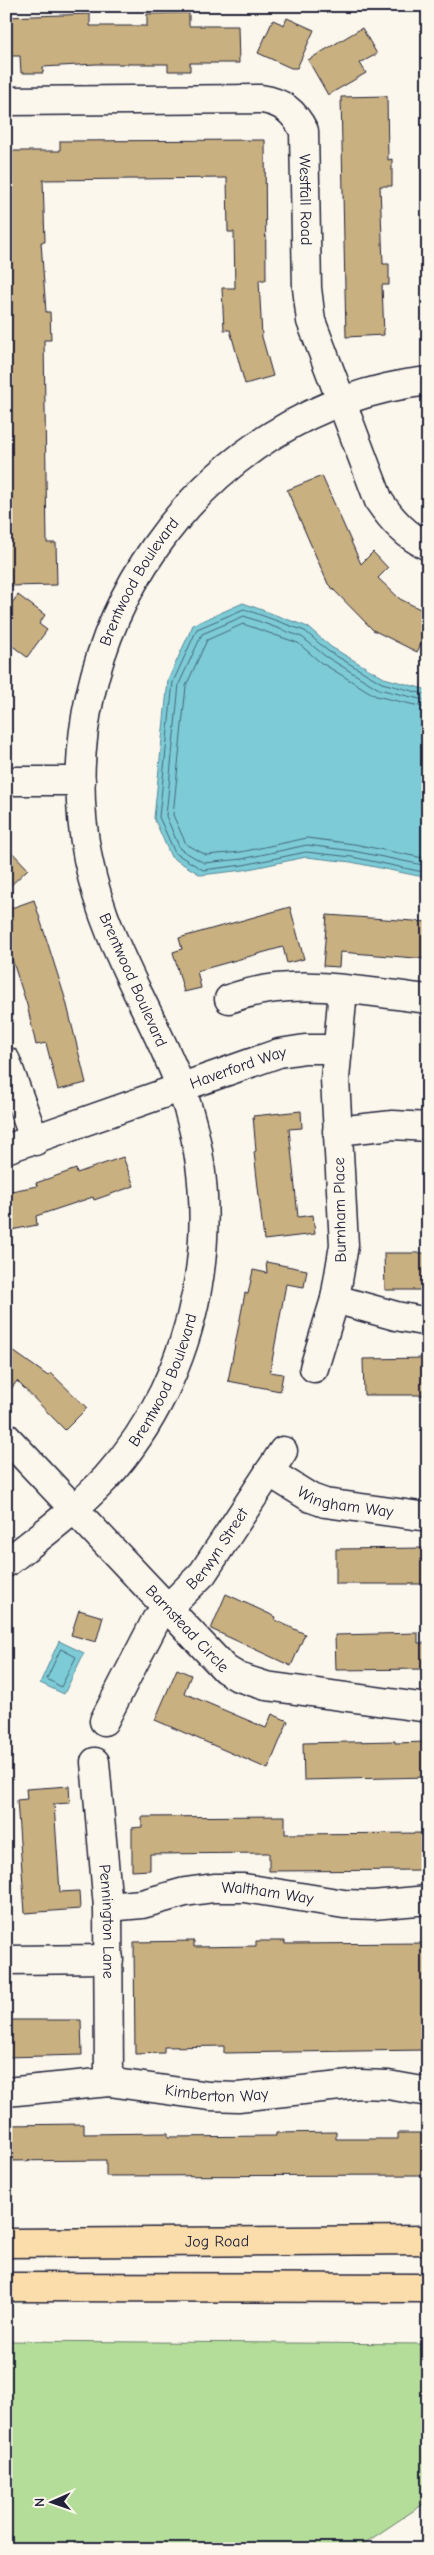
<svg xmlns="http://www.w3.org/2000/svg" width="434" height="2555" viewBox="0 0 434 2555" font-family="'Comic Neue',sans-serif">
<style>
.green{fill:#b4dd9a;stroke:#6b806a}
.water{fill:#7bcbd6;stroke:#578798}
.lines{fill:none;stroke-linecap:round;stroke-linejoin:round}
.shore{stroke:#466679;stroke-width:1}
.building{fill:#c9b080;stroke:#22223b}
.minor-casing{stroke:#22223b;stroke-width:31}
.major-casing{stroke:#22223b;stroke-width:31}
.minor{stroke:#fbf7ec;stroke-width:28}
.major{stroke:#faddab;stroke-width:28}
.labels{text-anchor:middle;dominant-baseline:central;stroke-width:4;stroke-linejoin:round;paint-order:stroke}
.street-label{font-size:16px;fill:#22223b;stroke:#fbf7ec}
</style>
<rect width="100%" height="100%" fill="#fbf7ec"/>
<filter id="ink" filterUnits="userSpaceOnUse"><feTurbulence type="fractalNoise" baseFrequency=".02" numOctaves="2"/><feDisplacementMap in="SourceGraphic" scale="10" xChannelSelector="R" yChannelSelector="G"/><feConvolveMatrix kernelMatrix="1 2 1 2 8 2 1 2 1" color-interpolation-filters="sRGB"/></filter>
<g filter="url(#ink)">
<!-- green -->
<path class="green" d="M6 2341 428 2344V2501L356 2549H6Z"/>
<!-- water -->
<path class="water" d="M243 603 308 627 331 647 384 678 428 690V878L351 862 306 857 244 870 201 875 171 857 154 818 168 680 193 625Z
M59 1641 84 1653 64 1694 40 1683Z"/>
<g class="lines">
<!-- shore -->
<path class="shore" d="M428 695 382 683 328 651 305 631 244 609 197 629 173 682 159 817 175 853 203 870 243 865 306 852 352 857 428 873
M428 701 379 689 325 656 302 637 244 616 202 634 179 684 166 816 180 849 204 863 242 859 307 845 353 851 428 866
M428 708 376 696 320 662 298 643 243 624 207 640 186 686 173 815 186 844 206 855 241 852 307 838 354 844 428 859
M61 1649 76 1657 61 1687 47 1679Z"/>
</g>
<!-- building -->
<path class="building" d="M189 13V26H238L239 63H190V71H168V64H96L43 67V73H21L20 56H6V17L90 14V26H147V14Z
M287 18 314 30 297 68H291L258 53 273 20 284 25Z
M362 28 377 54 360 63 366 73 328 95 308 60Z
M387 96 388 160 392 159V186H380L383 264H389V285H382L384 335 346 337 341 97Z
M265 140 266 280H259L262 337 273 376 245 384 230 330H224L222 288H235L234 232H228L227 178 43 180 45 242H41L46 312H50L51 340H44L47 543H56L57 585 9 586 6 456V151H60V141Z
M322 476 361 564 373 552 388 568 378 578 400 599 428 613V630L417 652 373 630 328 584 287 490Z
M18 595 45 615 39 624 47 630 27 657 6 641V611Z
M6 846 28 869 6 890Z
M34 900 66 1001 86 1083 58 1090 46 1043 36 1045 27 1005 10 953 6 954V910Z
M290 907 304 959 287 963 283 947 197 971 201 988 184 992 173 952 182 949 179 938Z
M327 915 428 922V959L340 952 339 967 323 966Z
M301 1111 302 1128 289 1129 298 1217 313 1215 315 1234 264 1240 254 1152 256 1151 253 1116Z
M123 1157 134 1186 94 1200 93 1197 36 1216 37 1225 6 1231V1192L37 1186 36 1183 76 1169 77 1173Z
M384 1253H428V1290H385Z
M266 1262 307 1270 304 1287 286 1284 270 1372 283 1374 280 1391 228 1381 245 1293 248 1294 253 1270 267 1273Z
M6 1346 48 1376 51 1373 87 1408 65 1430 17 1381 6 1396Z
M428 1358V1395H364L363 1359Z
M426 1548V1584H336V1549Z
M226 1594 276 1617 275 1620 305 1634 291 1666 211 1629Z
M79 1610 103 1617 96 1642 71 1635Z
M418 1633V1643H426V1669L336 1670 335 1635Z
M177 1669 191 1675 184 1693 266 1728 272 1714 288 1721 268 1769 155 1720Z
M395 1741V1743L428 1742V1777L304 1780 303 1743Z
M69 1786 70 1803 54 1804 60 1892 79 1891 80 1909 25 1913 17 1800 27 1799 26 1789Z
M285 1816V1834L428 1833V1870L269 1871V1853L150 1854V1870L132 1871V1828L142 1827V1817Z
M194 1941V1947L256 1946V1941H285V1944L428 1943V1983H425L426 2050 224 2053V2046L164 2047V2053L135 2054 134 1942Z
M6 2020H81L82 2055 6 2057Z
M84 2124V2134L168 2133V2137L276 2136V2133L336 2132V2139H398V2133H428V2175L106 2176V2160L6 2161V2125Z"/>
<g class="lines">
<!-- minor casing -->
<g class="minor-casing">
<g id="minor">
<path id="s1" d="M6 101 261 99C282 102 294 111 304 131L307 288 311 321 379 501C392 520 406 536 428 546"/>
<path d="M6 781H81"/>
<path d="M229 999C293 975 362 992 428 999"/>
<path d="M6 1061 35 1141"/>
<path d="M337 1131 393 1125 428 1127"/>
<path id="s2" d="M6 1149 279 1053 305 1049H337"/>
<path d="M335 1299 396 1316 428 1322"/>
<path d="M314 1368 335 1299 344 1245 335 1079 343 990"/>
<path id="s3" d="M6 1437 225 1669 238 1677 266 1686 428 1708"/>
<path id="s4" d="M269 1472 311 1498 325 1503 428 1517"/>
<path id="s5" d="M6 1563C41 1536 76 1510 106 1478 199 1375 229 1218 181 1088 151 1009 105 945 88 859 44 637 199 407 428 381"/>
<path id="s6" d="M104 1721 156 1620 203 1573 283 1451"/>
<path id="s7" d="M95 1762 108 1907 109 2082"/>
<path id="s8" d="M108 1907 142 1904 185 1892 214 1888H244L344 1904 373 1905 428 1900"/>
<path d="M6 1960 109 1959"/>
<path id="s9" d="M6 2092 109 2082 209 2096 238 2097 359 2084 388 2085 428 2092"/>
</g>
</g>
<!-- major casing -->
<g class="major-casing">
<g id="major">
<path id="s10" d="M6 2243 428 2240"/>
<path d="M6 2287 428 2288"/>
</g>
</g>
<!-- minor -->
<use href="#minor" class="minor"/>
<!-- major -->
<use href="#major" class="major"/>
</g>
</g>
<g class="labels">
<!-- street labels -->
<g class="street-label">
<text stroke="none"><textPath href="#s1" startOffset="380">Westfall Road</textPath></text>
<text stroke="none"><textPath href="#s5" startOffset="1085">Brentwood Boulevard</textPath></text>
<text transform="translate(133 980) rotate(66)">Brentwood Boulevard</text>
<text stroke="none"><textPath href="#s2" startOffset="246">Haverford Way</textPath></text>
<text transform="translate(340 1210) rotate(-91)">Burnham Place</text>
<text stroke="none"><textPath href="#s5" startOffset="246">Brentwood Boulevard</textPath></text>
<text stroke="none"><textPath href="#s4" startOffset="84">Wingham Way</textPath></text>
<text stroke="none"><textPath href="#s6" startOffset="208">Berwyn Street</textPath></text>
<text stroke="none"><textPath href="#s3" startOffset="264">Barnstead Circle</textPath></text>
<text stroke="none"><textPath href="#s8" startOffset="162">Waltham Way</textPath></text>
<text stroke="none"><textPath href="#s7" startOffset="160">Pennington Lane</textPath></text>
<text stroke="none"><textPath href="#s9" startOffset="212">Kimberton Way</textPath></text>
<text stroke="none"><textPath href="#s10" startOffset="211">Jog Road</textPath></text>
</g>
</g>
<!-- margin -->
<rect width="434" height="2555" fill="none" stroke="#fbf7ec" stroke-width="25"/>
<rect x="12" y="12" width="409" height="2530" fill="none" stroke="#22223b" stroke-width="2" filter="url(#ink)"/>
<!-- north arrow -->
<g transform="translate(52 2502) rotate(268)" stroke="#fbf7ec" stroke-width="4" paint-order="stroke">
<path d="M0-4L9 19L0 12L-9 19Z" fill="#22223b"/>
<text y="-8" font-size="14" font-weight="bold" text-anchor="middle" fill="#22223b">N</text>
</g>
</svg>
